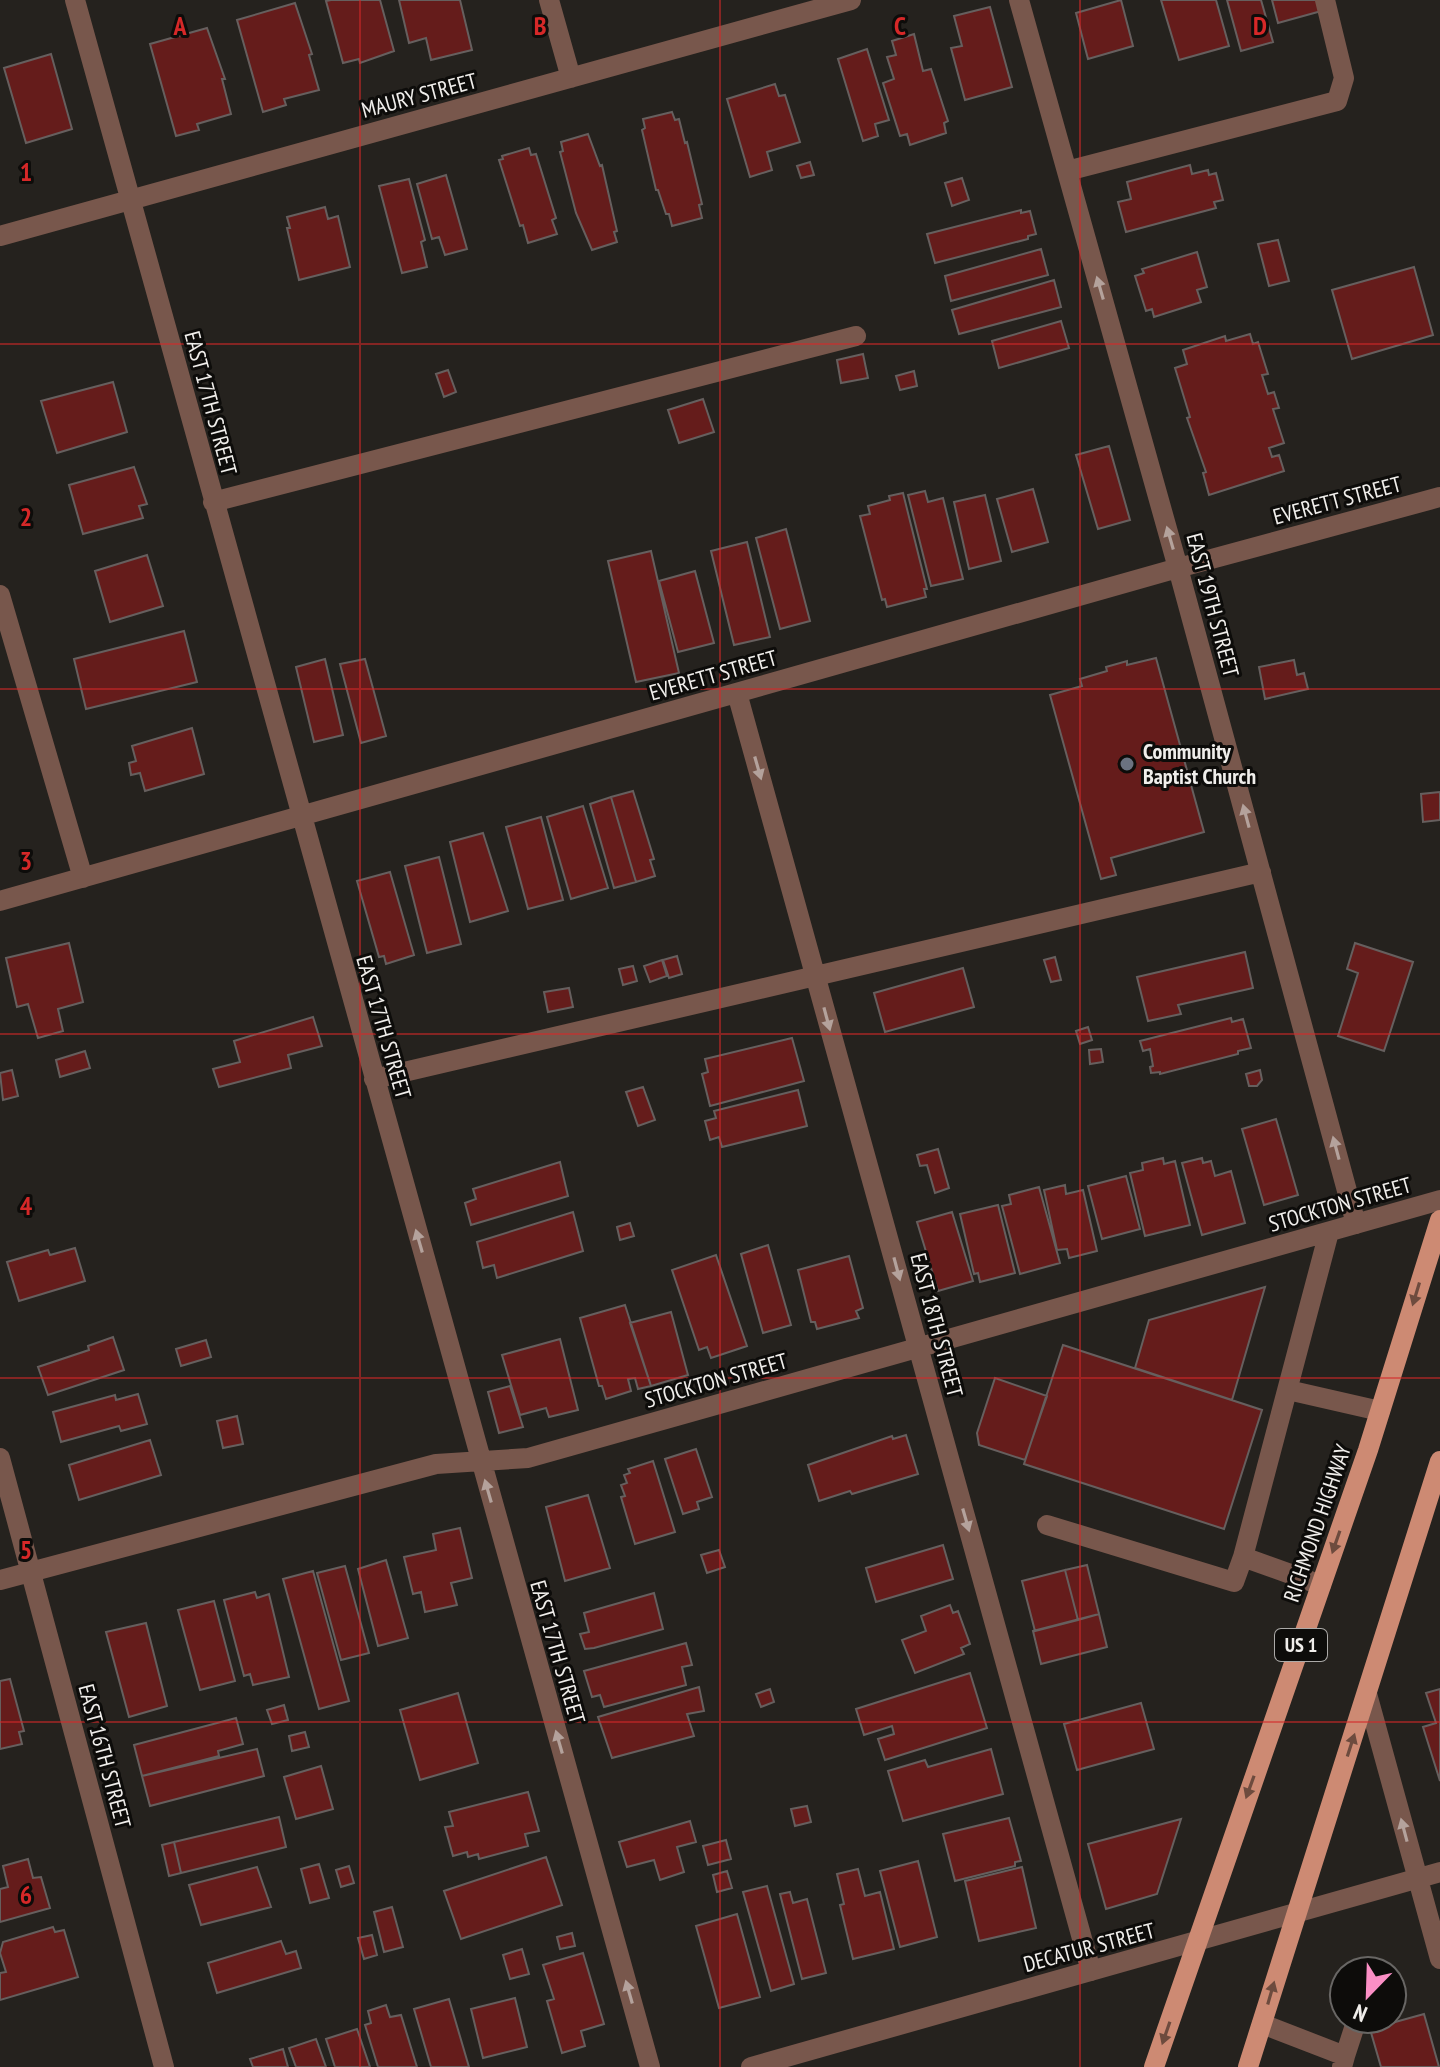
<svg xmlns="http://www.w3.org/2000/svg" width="1440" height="2067" viewBox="0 0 1440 2067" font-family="'PT Sans Narrow',sans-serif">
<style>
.building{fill:#651c1b;stroke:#665f5e;stroke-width:2}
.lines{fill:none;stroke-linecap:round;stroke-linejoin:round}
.minor{stroke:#78574c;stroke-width:20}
.major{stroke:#cd8a73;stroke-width:20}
.oneway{fill:#b4a29c}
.oneway2{fill:#6d4b3e}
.grid{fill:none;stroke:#d62828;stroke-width:2;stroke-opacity:0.55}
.worship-dot{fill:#6b7280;stroke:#0d0c0a;stroke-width:3}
.labels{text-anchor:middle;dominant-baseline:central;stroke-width:6;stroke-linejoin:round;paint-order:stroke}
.shield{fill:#0d0c0a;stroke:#acaaa8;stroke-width:2}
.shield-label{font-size:20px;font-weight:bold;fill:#f0eeeb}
.street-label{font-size:22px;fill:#f0eeeb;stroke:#0d0c0a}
.poi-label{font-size:22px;font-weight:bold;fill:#f0eeeb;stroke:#0d0c0a;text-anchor:start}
.grid-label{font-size:26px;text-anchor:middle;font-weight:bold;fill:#d62828;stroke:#0d0c0a;stroke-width:6;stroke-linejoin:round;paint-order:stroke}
</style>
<rect width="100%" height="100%" fill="#25221e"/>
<!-- building -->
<path class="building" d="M331 0H380L394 51 360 63 359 59 343 63 326 1Z
M399 0H460L472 50 431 60 426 38 409 43Z
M1121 0 1133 46 1088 59 1076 13Z
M1161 0H1216L1229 46 1179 60Z
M1227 0H1261L1273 42 1241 51Z
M1272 0H1323L1325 10 1278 23Z
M295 3 312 54 309 55 319 90 284 99 286 105 263 112 237 20Z
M990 7 1012 87 965 100 951 48 962 46 954 16Z
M207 28 225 79H222L231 114 197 124 199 130 176 136 150 44Z
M914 34 923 71 931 69 948 121 944 123 946 133 910 145 907 134 900 136 883 83 894 79 887 57 896 55 892 41Z
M867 49 889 120 875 124 878 136 863 141 838 59Z
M51 54 72 129 26 143 4 68Z
M775 84 779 96 785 95 800 142 767 152 772 170 750 177 727 99Z
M672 112 675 120 679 119 685 143 687 142 702 204 699 205 702 218 672 226 669 214H666L658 190H656L642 130 645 128 643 119Z
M588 134 600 166 602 165 617 231 614 232 617 242 592 250 576 213 560 152 563 151 561 142Z
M529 148 531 155 536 154 556 218 552 220 557 234 528 243 523 225 520 226 499 160 503 159 502 156Z
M810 162 814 175 801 178 797 166Z
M1190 165 1192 174 1208 170 1209 175 1216 173 1223 200 1214 202 1216 208 1126 232 1118 202 1131 199 1127 182Z
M446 175 467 249 445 255 439 237 432 239 417 184Z
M962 178 969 200 952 206 945 183Z
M409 179 425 240 421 242 427 267 402 273 379 186Z
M325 207 328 219 338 216 350 267 299 280 287 228H290L287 217Z
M1021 210V213L1030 211 1036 234 1028 236V239L935 263 927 234Z
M1278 240 1289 281 1269 286 1258 244Z
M1041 249 1048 275 951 301 945 276Z
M1197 252 1207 287 1197 290 1201 302 1154 317 1152 309 1146 311 1135 276 1144 273 1142 269Z
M1414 267 1433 335 1352 359 1332 290Z
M1054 280 1061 307 959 334 952 310Z
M1061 321 1069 348 999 368 992 341Z
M1250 334 1253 344 1258 342 1268 374 1262 375 1268 394 1274 392 1279 408 1273 409 1284 443 1269 448 1272 457 1279 455 1284 471 1209 495 1203 473 1206 472 1187 418 1190 417 1175 368 1187 364 1183 350 1225 336 1226 341Z
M863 354 868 378 841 383 837 360Z
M448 370 456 392 444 397 436 374Z
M914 371 917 386 900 390 896 376Z
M113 382 127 432 57 453 41 401Z
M703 399 714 432 679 443 668 410Z
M1109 446 1130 520 1098 529 1076 455Z
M134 467 147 504 139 506 143 518 83 534 69 485Z
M1033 489 1048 542 1012 552 997 499Z
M925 491 928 502 943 498 963 579 931 586 908 495Z
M903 493 927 589H924L926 597 887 607 885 599 882 600 860 516 870 514 868 506 890 500 889 496Z
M985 495 1001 561 969 569 954 502Z
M786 529 810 621 780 629 756 538Z
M747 542 770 637 734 645 711 551Z
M651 551 679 673 636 682 608 561Z
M147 555 163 606 110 622 95 571Z
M695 571 714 643 678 652 659 581Z
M184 631 197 682 86 709 74 659Z
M1156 658 1204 832 1111 858 1116 875 1101 879 1050 695 1082 686 1080 679 1107 671 1106 667 1127 661V665Z
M325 659 343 735 314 742 296 667Z
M365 659 386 736 361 743 340 664Z
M1294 660 1297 675 1304 673 1308 689 1265 699 1259 667Z
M192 728 204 774 145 791 140 773 131 775 129 763 136 761 132 746Z
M633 791 654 859 650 860 655 876 636 882 611 797Z
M1440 792V820L1423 822 1421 794Z
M611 797 636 882 614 888 590 804Z
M583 806 608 888 571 899 547 817Z
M541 817 563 900 528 909 506 827Z
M483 833 508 911 470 922 450 842Z
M439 857 461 944 427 953 405 866Z
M390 872 414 955 386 964 384 956 379 957 357 881Z
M69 943 83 1002 58 1009 63 1031 38 1038 28 1004 17 1007 6 958Z
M1355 943 1413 962 1384 1051 1338 1036 1358 973 1347 969Z
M1245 952 1253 988 1178 1005 1181 1014 1148 1021 1137 977Z
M677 956 682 974 669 978 663 960Z
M1055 957 1061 980 1051 982 1044 960Z
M662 960 667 976 650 982 644 966Z
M633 966 637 981 623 985 619 969Z
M963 968 974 1007 885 1032 874 993Z
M569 988 573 1007 548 1012 544 992Z
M313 1017 322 1046 288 1055 291 1068 219 1087 213 1069 240 1062 234 1041Z
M1231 1018 1232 1022 1243 1019 1251 1048 1238 1051V1054L1160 1074V1072L1151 1073 1150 1067 1153 1066 1150 1049 1143 1051 1140 1041Z
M1088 1027 1092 1040 1080 1044 1076 1031Z
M792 1038 804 1081 710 1106 702 1074 708 1072 705 1059Z
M1101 1049 1103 1062 1090 1064 1089 1050Z
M85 1051 90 1068 60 1077 56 1060Z
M12 1070 18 1096 3 1100 0 1073Z
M1260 1070 1262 1080 1257 1086H1249L1246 1074Z
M643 1087 655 1120 638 1126 626 1092Z
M798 1090 807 1126 722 1147 719 1137 710 1140 705 1121 716 1118 714 1111Z
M1276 1119 1298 1195 1264 1205 1242 1129Z
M938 1149 949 1188 935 1193 927 1165 920 1166 917 1155Z
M1163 1158 1164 1164 1175 1161 1190 1225 1145 1236 1130 1173 1143 1170 1142 1163Z
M1202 1158 1203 1163 1211 1161 1215 1176 1231 1171 1245 1223 1202 1235 1182 1163Z
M560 1162 568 1196 471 1225 465 1203 476 1199 473 1189Z
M1126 1176 1140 1229 1102 1239 1088 1186Z
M1065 1185 1066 1194 1083 1190 1097 1251 1069 1258 1067 1249 1057 1250 1044 1190Z
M1039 1187 1060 1263 1020 1274 1002 1206 1011 1204 1009 1195Z
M998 1205 1015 1273 980 1282 978 1273 974 1274 960 1214Z
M573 1212 583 1251 497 1278 494 1265 483 1268 477 1242Z
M952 1212 973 1281 938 1291 917 1222Z
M630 1223 634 1236 620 1240 617 1227Z
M768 1245 791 1325 763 1333 741 1254Z
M75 1248 85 1281 19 1301 7 1262 48 1250 50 1255Z
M716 1255 747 1346 711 1358 707 1347 699 1350 672 1270Z
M849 1256 863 1308 856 1311 859 1318 817 1329 815 1322H811L798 1270Z
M1265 1287 1232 1400 1135 1368 1149 1320Z
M625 1305 651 1386 638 1389 635 1378 628 1379 631 1391 606 1399 602 1386H599L580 1318Z
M671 1312 688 1375 651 1386 630 1323Z
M113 1337 124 1370 48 1395 38 1367 89 1350 88 1346Z
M560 1339 578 1410 549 1417 546 1408 520 1415 502 1355Z
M206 1340 211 1357 181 1366 176 1349Z
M1063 1345 1262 1410 1224 1529 1024 1464Z
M995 1378 1047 1396 1025 1460 979 1445 977 1433Z
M510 1386 523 1427 499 1433 488 1392Z
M138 1394 147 1424 121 1431 119 1426 61 1442 53 1412 115 1395 116 1400Z
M237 1416 243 1444 223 1448 217 1421Z
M906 1435 918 1474 852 1494 850 1491 819 1501 808 1465 892 1436 893 1439Z
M150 1440 161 1475 79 1500 69 1465Z
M696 1449 712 1497 697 1502 699 1509 683 1514 665 1459Z
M653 1461 675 1532 635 1544 621 1497 625 1496 621 1485 627 1483 624 1475 630 1473 628 1469Z
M588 1495 610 1568 565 1581 546 1507Z
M460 1528 472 1578 451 1583 457 1605 425 1612 421 1592 413 1594 404 1557 436 1550 433 1534Z
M943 1545 953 1579 876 1602 866 1568Z
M719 1550 725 1567 707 1573 701 1555Z
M386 1560 408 1638 378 1646 358 1569Z
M1087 1565 1099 1614 1078 1620 1065 1570Z
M345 1566 369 1653 341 1660 317 1573Z
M1065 1570 1078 1620 1035 1631 1022 1581Z
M313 1571 349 1701 319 1709 283 1579Z
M255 1592 257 1598 269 1594 289 1677 253 1685 250 1674 244 1676 224 1600Z
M654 1593 663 1629 594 1648 585 1649 580 1634 589 1632 584 1613Z
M214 1601 235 1681 200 1690 178 1610Z
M950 1605 953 1613 958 1611 970 1644 961 1648 964 1654 915 1673 902 1640 926 1631 921 1616Z
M1099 1614 1107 1647 1041 1664 1033 1631Z
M146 1623 167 1706 129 1717 106 1632Z
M686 1643 692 1665 682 1667 686 1685 604 1707 600 1695 592 1697 584 1671Z
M970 1673 987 1728 885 1760 878 1739 894 1734 892 1726 864 1735 856 1709Z
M10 1679 24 1731 19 1732 22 1744 0 1749V1681Z
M699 1687 704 1711 687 1714 694 1736 612 1758 598 1717Z
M770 1689 774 1702 761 1707 756 1694Z
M1440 1689V1781L1423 1727 1436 1723 1426 1693Z
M458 1693 478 1763 420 1780 400 1710Z
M1141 1703 1154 1749 1077 1770 1064 1724Z
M284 1705 288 1720 272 1724 267 1710Z
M236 1718 243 1744 218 1751 219 1756 142 1776 134 1745Z
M305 1732 309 1747 292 1751 289 1736Z
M257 1749 264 1776 150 1806 142 1776Z
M991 1749 1003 1794 903 1821 888 1771 925 1760 928 1767Z
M321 1766 333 1809 296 1819 284 1777Z
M528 1792 539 1831 525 1834 528 1846 479 1859 478 1854 468 1857 467 1852 453 1856 445 1827 453 1826 449 1812Z
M807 1806 811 1822 795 1826 791 1809Z
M279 1817 286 1847 181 1873 174 1842Z
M1009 1818 1021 1861 1015 1862V1866L955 1881 943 1834Z
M1181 1819 1157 1894 1106 1909 1088 1844Z
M690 1821 696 1842 677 1847 684 1872 660 1880 654 1860 627 1867 619 1842Z
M726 1840 731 1859 708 1865 703 1846Z
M174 1842 181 1873 169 1876 162 1845Z
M546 1857 562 1905 461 1939 444 1891Z
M28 1859 33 1878 41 1877 50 1908 0 1922V1889L8 1887 3 1866Z
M918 1861 937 1937 900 1947 880 1871Z
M319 1864 329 1898 310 1903 301 1869Z
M349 1866 354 1883 341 1887 336 1870Z
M257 1867 271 1907 201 1925 189 1885Z
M1022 1867 1036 1928 979 1941 965 1881Z
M858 1869 865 1896 880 1892 894 1949 853 1959 840 1905 844 1904 837 1874Z
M727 1871 732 1888 717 1892 713 1875Z
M767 1886 794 1984 771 1991 743 1892Z
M790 1892 793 1903 807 1899 826 1973 802 1979 780 1894Z
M392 1907 403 1947 384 1952 374 1912Z
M737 1914 760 1997 719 2008 696 1926Z
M53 1927 55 1932 64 1930 78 1977 0 2000V1973L6 1972 0 1953 3 1942Z
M572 1933 575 1946 560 1949 557 1937Z
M372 1935 377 1955 364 1959 358 1938Z
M281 1941 286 1954 296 1951 301 1968 217 1993 208 1963Z
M522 1949 529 1974 510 1979 503 1955Z
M583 1953 604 2024 581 2031 585 2046 562 2053 547 2001 554 1999 543 1965Z
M515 1998 527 2047 483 2058 471 2009Z
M449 1999 469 2067H431L414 2009Z
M386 2005 390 2017 401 2015 417 2067H378L365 2025 371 2023 368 2011Z
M1424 2014 1439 2067H1381L1370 2029Z
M357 2029 370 2067H335L326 2039Z
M316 2039 326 2067H296L289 2048Z
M283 2049 288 2067H253L250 2059Z"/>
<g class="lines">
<!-- minor -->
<path class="minor" d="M75 0 650 2067
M549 0 571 78
M1019 0 1178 568 1356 1224
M1067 171 1337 101 1344 78 1325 0
M0 236 851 0
M213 502 856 336
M0 595 83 878
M737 693 1091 1971
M0 901 1178 568 1440 497
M374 1079 1261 872
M1288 1390 1380 1411
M0 1458 164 2067
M1047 1525 1234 1582 1243 1557 1329 1232
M1243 1557 1321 1585
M0 1580 436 1464 528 1458 1440 1200
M1367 1694 1440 1959
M1392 1997 1395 1996
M1262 2024 1345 2056 1342 2067
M1345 2056 1357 2019
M751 2067 1440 1872"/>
<!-- major -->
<path class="major" d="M1154 2067 1368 1450 1440 1220
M1248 2067 1440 1461"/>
</g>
<!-- one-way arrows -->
<defs><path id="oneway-solid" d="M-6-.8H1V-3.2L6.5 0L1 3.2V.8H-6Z" transform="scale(2)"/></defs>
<g class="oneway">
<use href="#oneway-solid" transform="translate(1100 288) rotate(-106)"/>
<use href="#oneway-solid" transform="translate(1170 538) rotate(-106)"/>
<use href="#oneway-solid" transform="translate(758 768) rotate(74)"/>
<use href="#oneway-solid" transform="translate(1246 816) rotate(-105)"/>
<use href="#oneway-solid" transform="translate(827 1019) rotate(75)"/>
<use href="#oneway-solid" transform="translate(1336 1148) rotate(-105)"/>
<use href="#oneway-solid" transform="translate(419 1241) rotate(-106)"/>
<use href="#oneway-solid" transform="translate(897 1269) rotate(75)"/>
<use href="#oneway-solid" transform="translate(488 1491) rotate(-106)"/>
<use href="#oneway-solid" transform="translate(966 1520) rotate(74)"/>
<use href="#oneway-solid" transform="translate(559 1742) rotate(-106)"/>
<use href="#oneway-solid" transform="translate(1404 1830) rotate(-105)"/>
<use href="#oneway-solid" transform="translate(629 1992) rotate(-106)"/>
</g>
<g class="oneway2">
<use href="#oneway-solid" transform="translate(1416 1294) rotate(107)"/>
<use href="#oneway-solid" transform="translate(1336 1542) rotate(109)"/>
<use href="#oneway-solid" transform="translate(1351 1745) rotate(-72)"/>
<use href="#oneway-solid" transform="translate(1250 1787) rotate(110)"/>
<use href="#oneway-solid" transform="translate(1271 1993) rotate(-74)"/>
<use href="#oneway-solid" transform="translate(1166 2033) rotate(109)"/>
</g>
<!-- grid -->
<path class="grid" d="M360 0V2067M720 0V2067M1080 0V2067M0 344H1440M0 689H1440M0 1034H1440M0 1378H1440M0 1722H1440"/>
<!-- markers -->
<circle class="worship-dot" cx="1127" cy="764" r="8"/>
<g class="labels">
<!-- shield labels -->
<rect class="shield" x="1275" y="1629" width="52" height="32" rx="6"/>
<g class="shield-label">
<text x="1301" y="1645">US 1</text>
</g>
<!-- street labels -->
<g class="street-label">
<text transform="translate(419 95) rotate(-15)">MAURY STREET</text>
<text transform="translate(211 403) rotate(75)">EAST 17TH STREET</text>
<text transform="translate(1337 500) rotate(-15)">EVERETT STREET</text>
<text transform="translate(1213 605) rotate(75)">EAST 19TH STREET</text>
<text transform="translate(713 675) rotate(-16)">EVERETT STREET</text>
<text transform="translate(384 1027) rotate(74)">EAST 17TH STREET</text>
<text transform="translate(1340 1204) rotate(-16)">STOCKTON STREET</text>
<text transform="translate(937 1325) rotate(75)">EAST 18TH STREET</text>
<text transform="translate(716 1380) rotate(-16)">STOCKTON STREET</text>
<text transform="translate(1317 1523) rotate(-71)">RICHMOND HIGHWAY</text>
<text transform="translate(558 1652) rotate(74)">EAST 17TH STREET</text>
<text transform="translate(105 1756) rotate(75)">EAST 16TH STREET</text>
<text transform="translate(1089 1947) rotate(-15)">DECATUR STREET</text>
</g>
<!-- poi labels -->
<g class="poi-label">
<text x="1143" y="751">Community<tspan x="1143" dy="25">Baptist Church</tspan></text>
</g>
</g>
<g class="grid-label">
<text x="180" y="35">A</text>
<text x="540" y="35">B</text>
<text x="900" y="35">C</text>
<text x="1260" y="35">D</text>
<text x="26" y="181">1</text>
<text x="26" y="526">2</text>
<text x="26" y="870">3</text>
<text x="26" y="1215">4</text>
<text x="26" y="1559">5</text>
<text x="26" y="1904">6</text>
</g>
<!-- north arrow -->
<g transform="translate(1368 1995) rotate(203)"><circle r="38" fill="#0d0c0a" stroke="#686664" stroke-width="2"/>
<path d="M0-6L14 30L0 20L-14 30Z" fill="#fb8fc5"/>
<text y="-12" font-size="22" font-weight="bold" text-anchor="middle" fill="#f0eeeb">N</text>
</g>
</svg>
